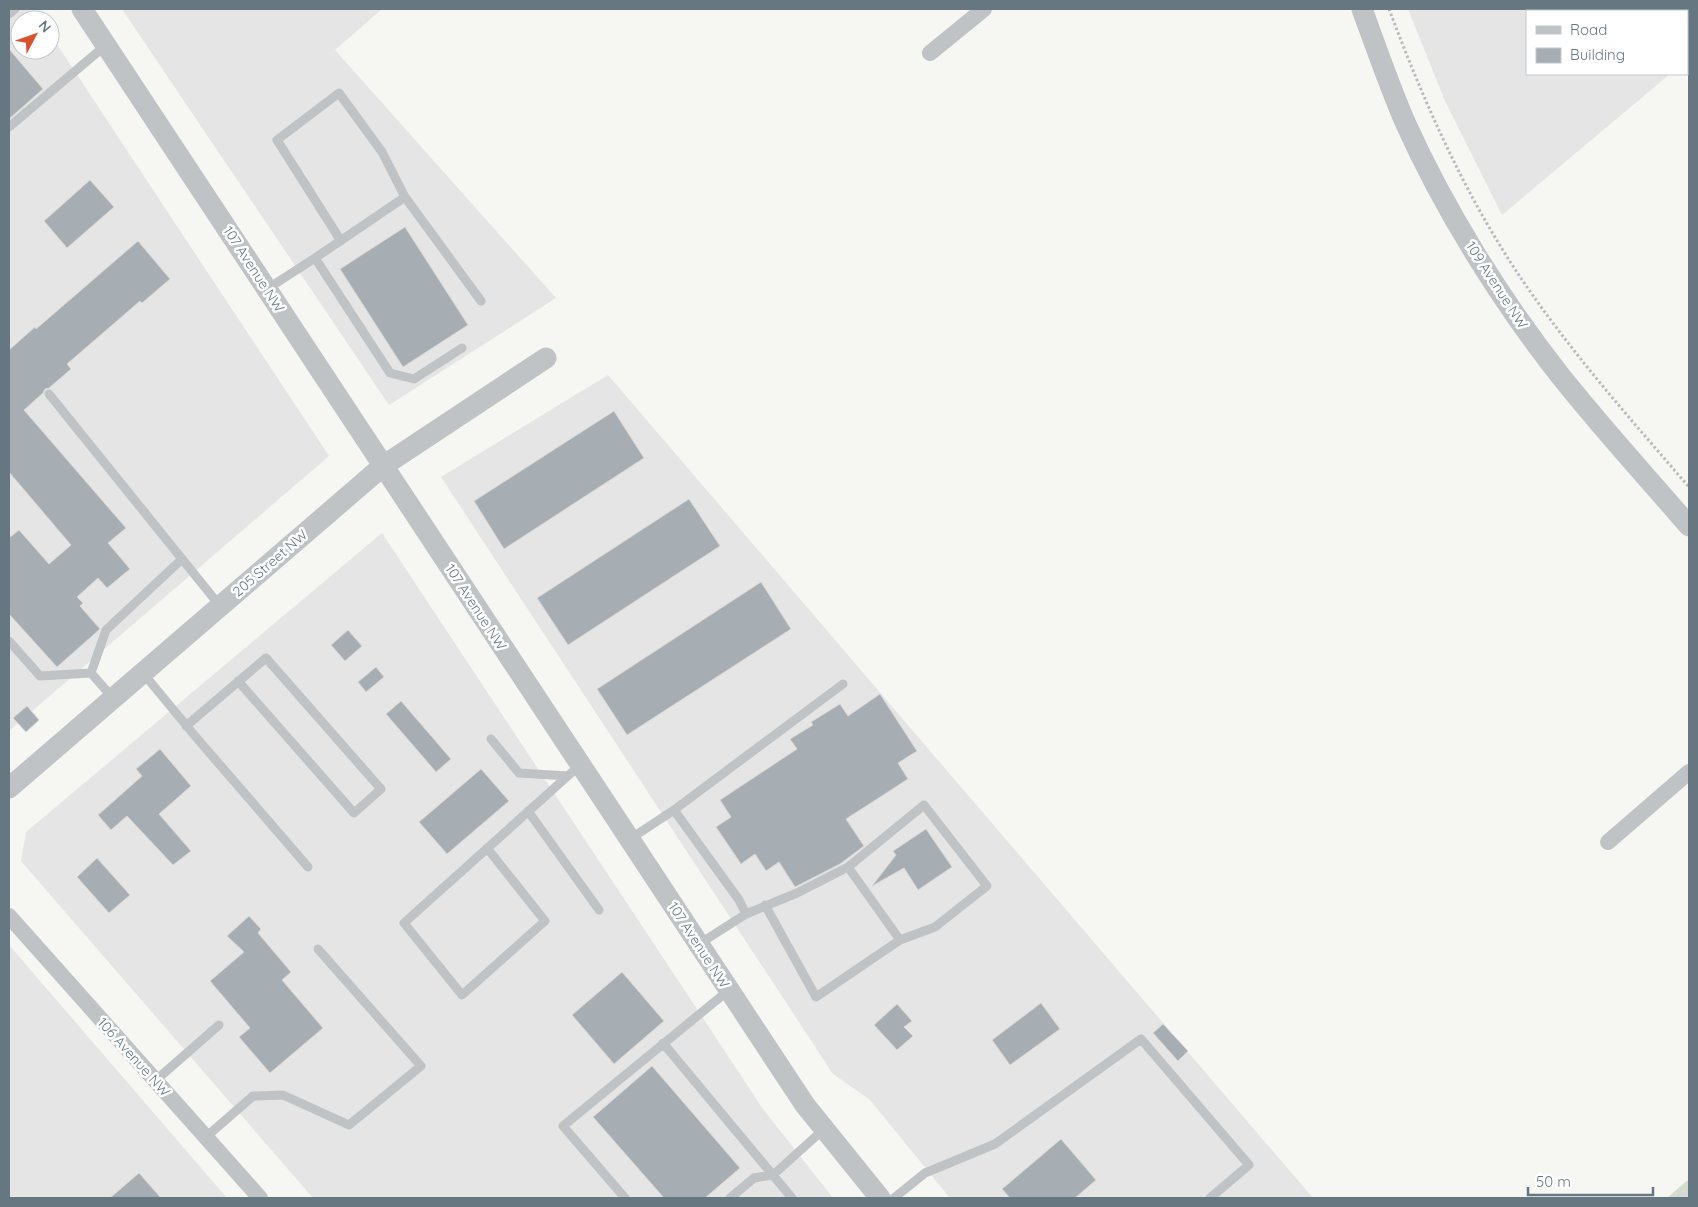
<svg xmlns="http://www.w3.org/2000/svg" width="1698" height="1207" viewBox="0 0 1698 1207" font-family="Quicksand,sans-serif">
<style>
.built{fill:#e4e5e4}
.green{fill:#d6dbd2}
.building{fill:#a7aeb3;stroke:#d7d7d5}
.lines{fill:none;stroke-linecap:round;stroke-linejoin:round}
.path{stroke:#b9bcbe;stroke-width:3;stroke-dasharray:2.5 2.5;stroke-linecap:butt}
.service{stroke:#bfc3c6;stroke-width:9}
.minor{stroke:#bfc3c6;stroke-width:16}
.tertiary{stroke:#bfc3c6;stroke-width:21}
.labels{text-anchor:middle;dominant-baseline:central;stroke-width:5;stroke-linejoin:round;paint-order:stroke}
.street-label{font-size:14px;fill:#677782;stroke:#fff}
</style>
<rect width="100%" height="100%" fill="#f6f6f3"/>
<!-- built -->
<path class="built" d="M9 9H33L41 20H20V50H50V34L329 456 9 731Z
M122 9H382L335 50 556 298 389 405Z
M1408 9H1638L1640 11H1527V74H1670L1502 215 1445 101Z
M608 375 1313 1198H950L870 1100 833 1074 441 477Z
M382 533 763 1109 833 1198H313L21 861 26 832Z
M9 945 227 1198H9Z"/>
<!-- green -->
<path class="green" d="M1689 1179V1198H1667Z"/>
<!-- building -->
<path class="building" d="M9 49 43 89 9 119Z
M90 180 114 207 67 248 44 221Z
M405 227 468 325 403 367 340 269Z
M138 241 170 279 142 303 140 301 67 364 71 369 49 388 45 389 43 393 24 410 126 528 108 543 130 569 107 588 98 578 77 597 83 603 80 606 100 629 57 667 9 614V538L19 530 49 564 71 545 9 472V350L35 327 36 329Z
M614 411 644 458 504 549 474 501Z
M689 499 720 546 568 645 537 598Z
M761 582 791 629 627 735 597 689Z
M348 630 362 646 345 661 331 645Z
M376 667 384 677 366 692 358 682Z
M880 694 917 751 898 763 908 779 846 819 864 846 840 864 795 887 779 862 766 871 755 854 741 864 716 827 731 817 720 800 797 749 790 739 813 725 811 722 840 704 848 716Z
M401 701 451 759 436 772 386 714Z
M27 706 39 720 26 732 13 718Z
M160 749 191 786 159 814 191 851 173 865 127 816 111 830 98 815 142 776 136 769Z
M481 769 509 801 447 854 419 822Z
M926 829 952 867 918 890 904 868 872 886 896 855 893 851Z
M97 858 130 895 109 913 77 877Z
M249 916 261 929 258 933 291 972 282 980 323 1028 270 1073 239 1037 250 1028 210 981 244 952 227 936Z
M622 972 664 1021 614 1064 572 1015Z
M1041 1003 1060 1029 1010 1065 992 1040Z
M897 1004 912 1021 904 1027 913 1036 897 1050 874 1025Z
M1163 1024 1188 1051 1178 1061 1153 1033Z
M652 1066 740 1168 705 1198H664L593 1117Z
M1061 1139 1096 1180 1075 1198H1010L1002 1189Z
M139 1173 161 1198H110Z"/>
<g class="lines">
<!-- path -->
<path class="path" d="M1389 9C1425 105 1468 202 1527 287 1576 358 1633 422 1689 487"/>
<!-- service -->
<path class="service" d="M9 14 15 9
M9 127 106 45
M341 241 277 140 339 93 382 152 405 197
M315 258 405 197 481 301
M267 289 315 258 390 373 414 379 462 348
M49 394 220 606
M9 641 40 676 91 673
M143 673 195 736 308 867
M113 698 91 673 106 630 182 559
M186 726 266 658 381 789 354 813 238 681
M491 739 519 773 568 776
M674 810 843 684
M528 811 599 910
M630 839 674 810 739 900 746 914 699 944
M487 848 545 921 462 995 404 923 580 765
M848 867 900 940
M746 914 797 893 848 867 924 805 987 886 935 927 900 940 816 997 765 905
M663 1043 792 1198
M155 1081 219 1025
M206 1137 253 1096 283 1095 349 1125 421 1066 318 949
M625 1198 563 1126 729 990
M730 1198 754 1178 773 1175 824 1129
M894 1198 925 1173 995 1144 1141 1039 1249 1165 1210 1198"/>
<!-- minor -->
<path class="minor" d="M930 53 984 9
M1608 842 1689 772
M9 916 260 1198"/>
<!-- tertiary -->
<path class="tertiary" d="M82 9 805 1105 880 1198
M1362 9C1376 47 1389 85 1405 122 1444 209 1500 299 1559 374 1600 426 1646 476 1689 526
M9 788 383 466 546 358"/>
</g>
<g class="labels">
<!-- street labels -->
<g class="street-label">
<text transform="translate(254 269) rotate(57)">107 Avenue NW</text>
<text transform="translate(1497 285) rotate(57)">109 Avenue NW</text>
<text transform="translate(270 563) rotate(-41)">205 Street NW</text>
<text transform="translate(476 607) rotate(57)">107 Avenue NW</text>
<text transform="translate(699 945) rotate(57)">107 Avenue NW</text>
<text transform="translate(134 1057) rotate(48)">106 Avenue NW</text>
</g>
</g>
<!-- border -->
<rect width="1698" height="1207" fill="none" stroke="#677782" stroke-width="20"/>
<!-- legend -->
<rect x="1526" y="10" width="162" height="65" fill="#ffffff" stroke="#c2c9cd"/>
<rect x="1536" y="26" width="25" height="8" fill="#bfc3c6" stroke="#c2c9cd"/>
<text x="1570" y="35" font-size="15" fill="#677782">Road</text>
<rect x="1536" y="48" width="25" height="15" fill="#a7aeb3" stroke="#c2c9cd"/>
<text x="1570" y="60" font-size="15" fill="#677782">Building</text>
<!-- north arrow -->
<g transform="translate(35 35) rotate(49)"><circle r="24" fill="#ffffff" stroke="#c2c9cd"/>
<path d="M0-4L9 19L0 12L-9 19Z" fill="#d85131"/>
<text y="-8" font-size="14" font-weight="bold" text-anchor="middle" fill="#677782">N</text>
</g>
<!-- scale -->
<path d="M1528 1187v8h125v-8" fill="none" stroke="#677782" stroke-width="2.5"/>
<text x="1536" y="1187" font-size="15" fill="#677782" stroke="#ffffff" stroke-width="4" paint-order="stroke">50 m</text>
</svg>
